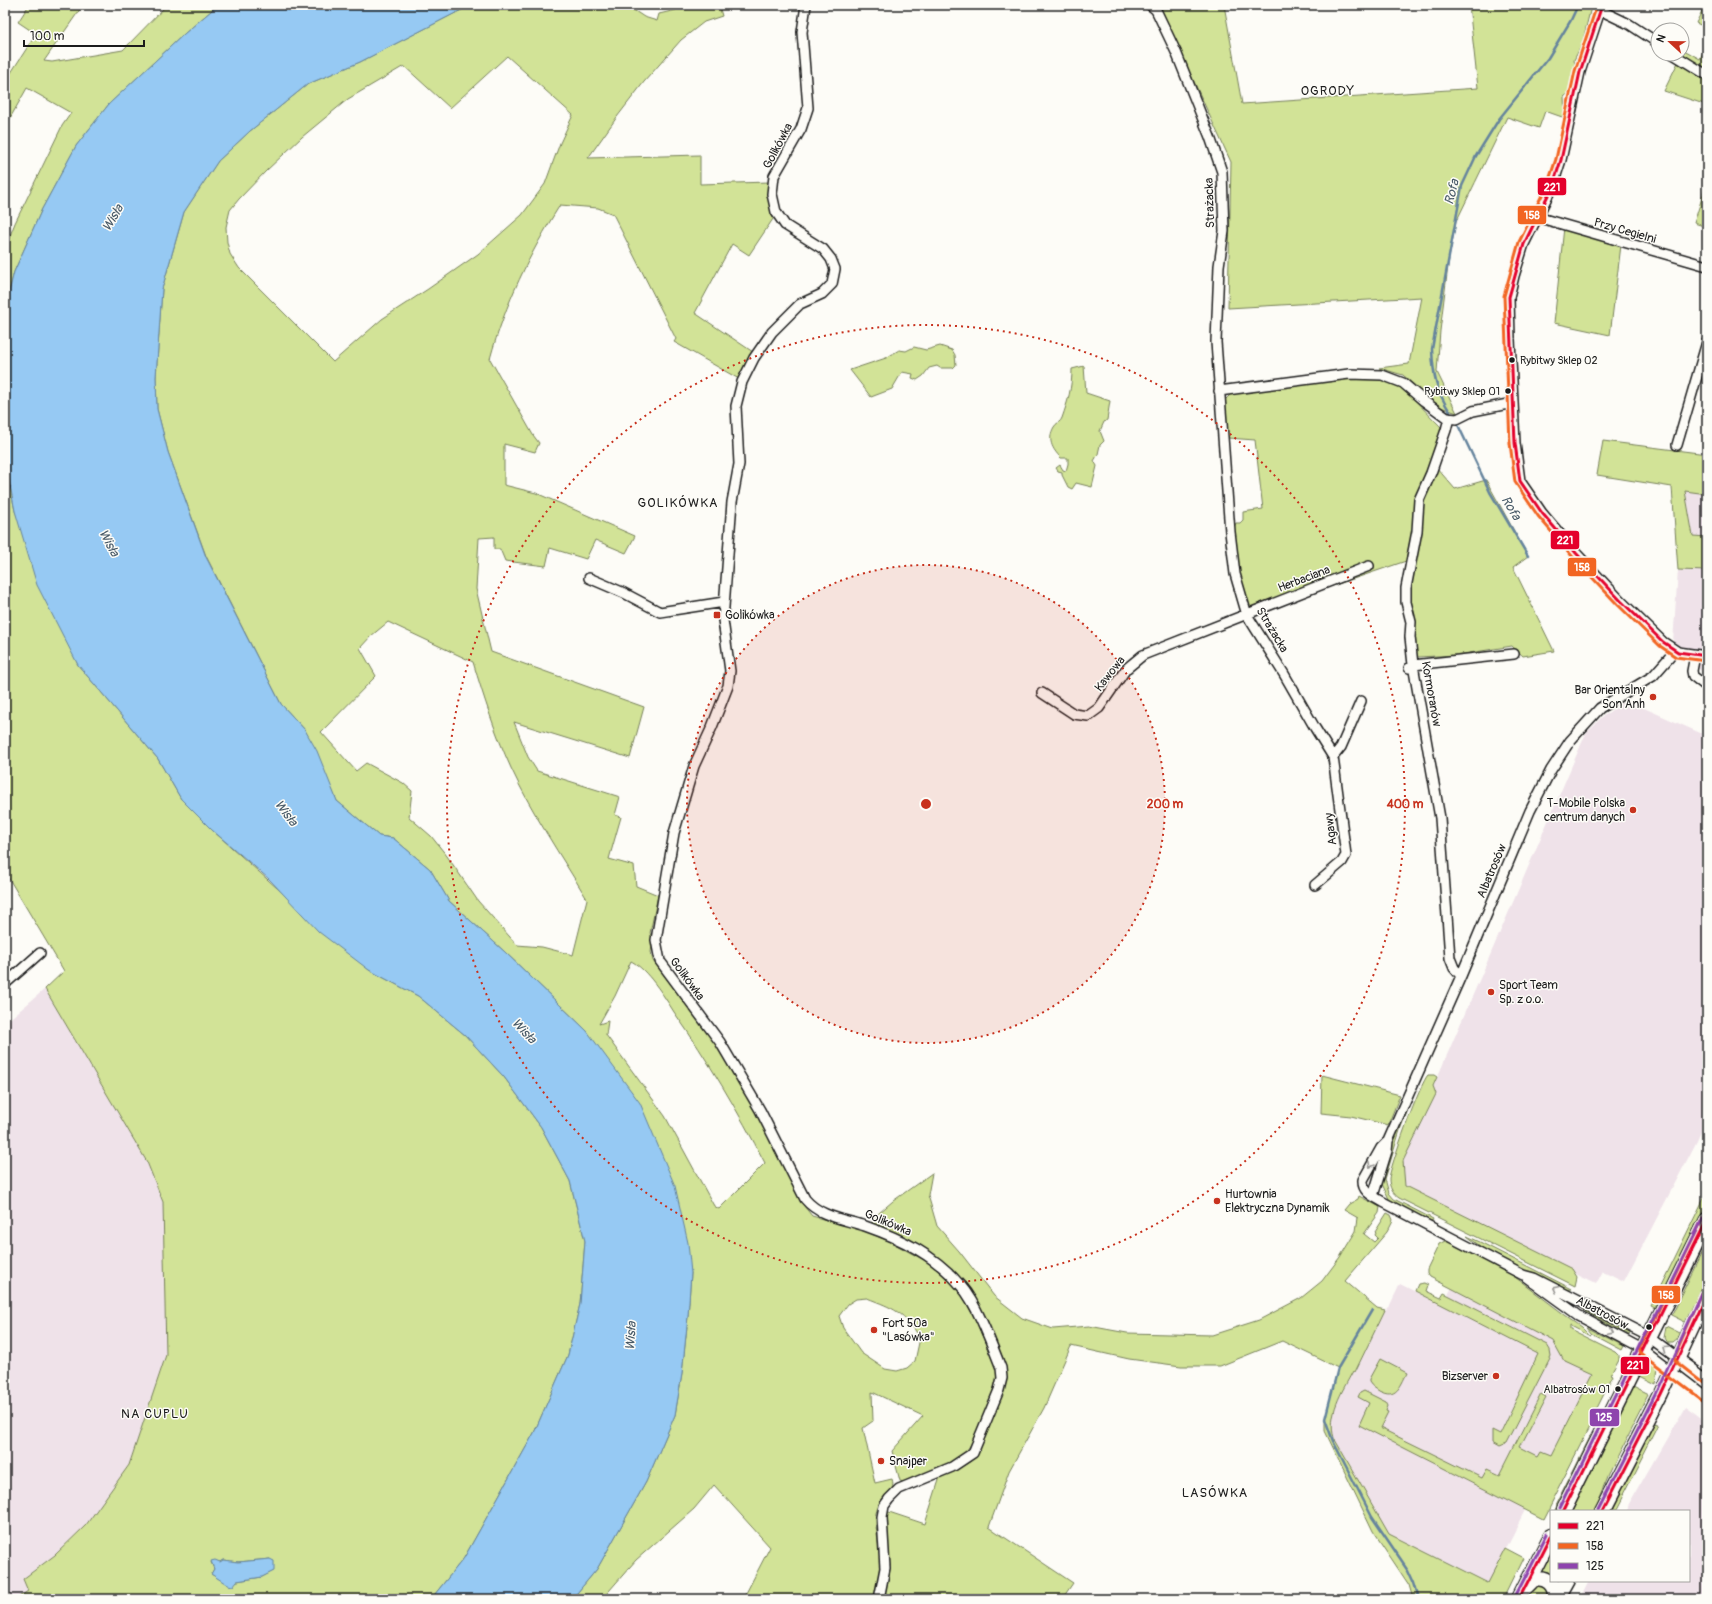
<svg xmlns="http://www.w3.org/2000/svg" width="1712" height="1604" viewBox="0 0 1712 1604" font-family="Pangolin,sans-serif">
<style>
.built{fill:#efe2e9}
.green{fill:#d2e397;stroke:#77805a;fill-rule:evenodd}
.water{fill:#96c9f3;stroke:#65849d}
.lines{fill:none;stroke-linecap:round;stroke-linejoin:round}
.stream{stroke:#65849d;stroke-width:2.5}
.street-casing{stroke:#1c1c1c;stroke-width:12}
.primary-casing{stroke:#1c1c1c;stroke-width:17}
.street{stroke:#fdfcf7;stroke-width:9}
.primary{stroke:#fdfcf7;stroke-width:14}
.bus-1-casing{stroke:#fdfcf7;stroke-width:6}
.bus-2-casing{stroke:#fdfcf7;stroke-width:6}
.bus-3-casing{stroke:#fdfcf7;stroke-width:6}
.bus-1{stroke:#e4002b;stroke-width:3}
.bus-2{stroke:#f26522;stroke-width:3}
.bus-3{stroke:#8e44ad;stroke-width:3}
.oneway{stroke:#989794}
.ring{fill:none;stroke:#c8321e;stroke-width:2;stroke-dasharray:2 4}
.bus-dot{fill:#1c1c1c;stroke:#fdfcf7;stroke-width:1.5}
.poi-dot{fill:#c8321e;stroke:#fdfcf7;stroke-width:1.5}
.labels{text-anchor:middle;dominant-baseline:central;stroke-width:3;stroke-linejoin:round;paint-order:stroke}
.bus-label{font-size:11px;fill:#1c1c1c;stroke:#fdfcf7;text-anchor:end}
.street-label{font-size:12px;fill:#1c1c1c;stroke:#fdfcf7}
.poi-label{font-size:12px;fill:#1c1c1c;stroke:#fdfcf7;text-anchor:start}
.neighbourhood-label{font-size:13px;letter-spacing:1px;fill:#1c1c1c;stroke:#fdfcf7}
.water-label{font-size:13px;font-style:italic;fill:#475967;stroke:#fdfcf7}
.centre{fill:#c8321e;stroke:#fdfcf7;stroke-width:2}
.ring-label{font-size:12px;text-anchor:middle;font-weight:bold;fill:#c8321e;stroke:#fdfcf7;stroke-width:3;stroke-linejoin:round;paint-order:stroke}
.line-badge{stroke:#fdfcf7;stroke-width:1.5}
.badge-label{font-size:11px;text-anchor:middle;font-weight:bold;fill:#fff}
</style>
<rect width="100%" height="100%" fill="#fdfcf7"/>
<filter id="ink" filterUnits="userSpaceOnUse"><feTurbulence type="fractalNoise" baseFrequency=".025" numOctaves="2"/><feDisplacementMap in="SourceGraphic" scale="8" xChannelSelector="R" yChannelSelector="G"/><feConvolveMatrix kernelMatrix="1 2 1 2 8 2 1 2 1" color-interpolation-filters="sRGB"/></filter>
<g filter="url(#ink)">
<!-- built -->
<path class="built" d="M1685 490 1707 494V537H1693Z
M1678 570 1707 571V677L1673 642Z
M1626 700 1707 736V1117L1697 1141 1624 1281 1603 1271 1596 1284 1395 1185 1393 1180 1586 733 1602 717Z
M45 989 147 1162 163 1202 166 1355 129 1465 86 1525 55 1555 23 1579 28 1591 16 1599H5V1023Z
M1400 1284 1442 1305 1454 1284 1572 1344 1594 1374 1488 1583 1389 1534 1334 1438 1331 1429 1335 1406 1353 1371 1355 1372 1385 1310 1390 1305Z
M1685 1407 1707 1423V1599H1578L1587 1581H1689V1511H1625Z"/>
<!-- green -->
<path class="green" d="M29 5H83L44 61 52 62 123 50 167 5H218L184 34 109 104 76 146 42 209 14 272 5 308V248L15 223 62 126 71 113 27 88 5 127V82L36 34 18 22Z
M471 5H626L644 17 657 21 659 14 676 10 681 5H802L801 7 720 9 722 16 704 22 681 40 644 82 617 117 588 158 700 155V184L770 182 769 198 773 219 749 255 732 244 695 313 753 352 739 379 674 342 676 339 613 214 598 208 560 205C530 253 505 304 490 359L533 435 539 443 535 452 504 444V485L536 493 635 536 626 553 595 540 586 559 550 548 546 566 505 561 500 549H494V537L479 538 476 589 491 652 644 707 630 758 514 722 528 757 537 771 620 797 615 815 621 817 609 859 634 866 636 886 658 895 650 933 653 940 651 952 653 961 712 1038 753 1107 804 1206 812 1216 862 1230 889 1241 933 1265 962 1294 976 1321 997 1371V1380C987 1405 978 1446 955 1462 944 1470 920 1477 907 1483L900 1481 892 1451 923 1416 872 1392 873 1421 863 1428 875 1483 892 1479C897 1494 879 1499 876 1513 874 1527 881 1550 880 1566 880 1577 876 1588 874 1599H743L770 1547 714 1485 694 1509 636 1560 602 1599H572L597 1569 646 1482 675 1415 682 1374 688 1316 691 1273 587 1031 506 953 449 901 430 869 393 838 379 836 337 801 305 730 281 704 206 556 168 452 157 409 156 377 162 289 184 212 218 161 250 131 308 84 360 62ZM507 56 573 115 560 143 545 184 522 215 478 254 428 289 382 319 333 362 239 268 230 254 227 242 226 227 230 210 239 199 266 171 302 137 348 99 404 66 450 108ZM388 622 473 662C484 698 495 733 511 768 532 813 561 856 587 899L573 955 542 947 517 945 478 901 447 856 431 836 409 817 412 791 403 783 366 763 356 771 321 732 376 676 360 648 371 636ZM631 961C647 969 664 996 674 1012 708 1060 738 1111 765 1163L719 1209 714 1206 665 1116 606 1035 608 1021 599 1024 615 996ZM867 1298C893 1308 905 1312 920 1338L915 1361 907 1368 897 1371 885 1369 861 1353 843 1328 839 1316 848 1304 856 1299Z
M1157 5H1224L1242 104 1478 88 1469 5H1593L1590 11 1582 44 1574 60 1576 70 1571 91 1564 97 1565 118 1545 111 1539 128 1507 117 1456 222 1449 258 1440 331 1437 372 1457 413 1438 406 1403 375 1379 368 1409 364 1422 297 1228 308 1231 162 1160 8Z
M1705 5H1707V28L1696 23Z
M1707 44V105L1664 91 1684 50 1700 59Z
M1706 185H1707V227L1694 223Z
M1564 227 1621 245 1610 335 1554 323Z
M940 346 952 350 955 355 956 365 953 368H940L937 366 929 368 923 376 917 380 912 378 913 374 902 372 892 389 871 397 850 370 886 358 899 350 906 351 914 347 926 350Z
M1084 366 1086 393 1110 401 1107 420 1104 422 1100 431 1104 441 1100 445 1098 454 1094 461 1097 466 1092 487 1076 483 1072 489 1068 487 1062 475V472L1058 471 1056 468 1060 465 1063 470 1066 471 1068 464V458H1061C1052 449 1047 439 1054 427 1056 423 1061 422 1062 418 1068 401 1072 388 1072 369Z
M1368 378 1389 381 1404 389 1441 427 1440 439 1413 526 1406 561 1250 614 1236 560 1234 527 1236 523H1240L1243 520V512L1263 509 1255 440 1228 438 1224 401 1233 392 1341 379Z
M1603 441 1707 454V494L1685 491 1693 536 1707 537V571L1678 570 1672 487 1597 475Z
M5 460 15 511 78 665 158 759 181 799 212 830 369 970 418 996 465 1035 504 1077 541 1127 570 1181 585 1241 580 1304 568 1355 534 1433 464 1558 431 1599H16L28 1591 23 1579 55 1555 86 1525 129 1465 166 1355 163 1202 147 1162 45 989 64 971 5 872ZM270 1559 273 1571 262 1577 237 1581 222 1580 211 1574 214 1569 211 1562H220L223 1560 238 1562Z
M1436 467 1455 489 1486 480 1528 556 1513 567 1554 651 1523 656 1512 646 1457 655 1417 657 1412 640 1408 587 1419 512Z
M1322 1075 1400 1095 1388 1125 1351 1116 1321 1113Z
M1428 1075H1434L1437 1077 1433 1086 1436 1094 1403 1161 1405 1186 1572 1269 1577 1277 1575 1286 1399 1198C1393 1194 1389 1187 1389 1179 1389 1169 1421 1081 1428 1075Z
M1411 1096 1413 1097 1401 1127 1385 1179 1389 1193 1394 1199 1433 1219 1432 1221 1420 1218 1390 1201 1382 1184V1174L1397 1129Z
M932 1173 928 1195 937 1226 959 1251 994 1296 1022 1318 1053 1329 1089 1326 1127 1333 1212 1335 1259 1320 1301 1298 1322 1281 1340 1257 1356 1231 1358 1218 1344 1210 1349 1204 1358 1199 1359 1196 1380 1207 1379 1213 1364 1234 1374 1242 1378 1238 1375 1235 1376 1233 1375 1232 1387 1213 1391 1215 1393 1220 1387 1232 1345 1281 1377 1308 1385 1310 1355 1372 1353 1371C1342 1392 1327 1414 1334 1438L1389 1534 1487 1583 1505 1548 1524 1558 1504 1599H1413L1409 1585 1373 1531 1325 1431V1419L1338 1368 1282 1341 1220 1366H1181L1129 1359 1071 1346 1044 1408 1009 1471 989 1527 1073 1583 1062 1599H884L890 1565 886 1511 925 1524 940 1477 958 1469 971 1461 978 1453 999 1402 1005 1370 1003 1358 977 1304 965 1285 926 1249 873 1224 872 1219 893 1201Z
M1707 1192V1204L1655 1308 1651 1306Z
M1467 1236 1482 1243 1572 1289 1563 1290 1489 1253Z
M1447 1240 1507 1271 1565 1315 1581 1326 1591 1336 1570 1325V1329L1616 1352 1619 1355V1360L1611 1375 1613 1376 1597 1408 1594 1418 1543 1519 1359 1425 1369 1403 1358 1397 1360 1393 1364 1391 1386 1402 1388 1406 1386 1411 1388 1412 1380 1428 1482 1478 1487 1469 1500 1475 1541 1394 1546 1397 1520 1447 1538 1456 1541 1451 1551 1455 1592 1374 1564 1361 1553 1341 1430 1277 1427 1273V1269L1439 1244Z
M1707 1241V1279L1687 1323 1671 1315Z
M1424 1283 1428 1285 1426 1291 1441 1298 1444 1293 1547 1345 1550 1350 1551 1356 1506 1444 1499 1447 1492 1443V1430L1500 1434 1538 1354 1415 1291 1418 1284Z
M1581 1307 1631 1332 1629 1335 1586 1312Z
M1666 1326 1682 1334 1672 1342H1667L1664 1337Z
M1586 1327 1624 1346 1622 1350 1592 1334Z
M1380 1359 1407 1373C1400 1387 1396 1400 1379 1391 1375 1388 1372 1387 1369 1382V1379Z
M1650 1362 1655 1365 1656 1367 1654 1384 1636 1375 1645 1365Z
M1631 1385 1649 1394 1610 1470 1593 1511H1568Z
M1653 1424 1658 1425 1614 1511H1609Z
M1590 1437 1592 1438 1559 1511H1553Z
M1551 1546V1577L1538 1574Z
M1540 1583 1548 1592 1544 1599H1529L1535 1587Z"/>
<!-- water -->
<path class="water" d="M218 5H471L360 62 308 84 250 131 218 161 184 212 162 289 156 377 157 409 168 452 206 557 281 704 305 730 317 751 337 801 379 836 393 838 430 869 449 901 506 953 587 1031 640 1103 675 1186 688 1243 691 1273 688 1316 682 1374 675 1415 646 1482 597 1569 572 1599H431L464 1558 534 1433 568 1355 580 1304 585 1241 570 1181 541 1127 504 1077 465 1035 418 996 369 970 319 932 269 879 212 830 181 799 158 759 78 665 37 585 15 511 5 460V308L14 272 42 209 76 146 109 104 184 34Z
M270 1559 274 1561V1571L262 1577 237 1581 233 1586 228 1585 211 1574 214 1569 211 1561 215 1560 220 1562 223 1560 238 1562Z"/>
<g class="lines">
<!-- stream -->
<path class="stream" d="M1450 412C1436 390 1433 375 1432 349L1462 186 1476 156 1499 119 1548 58 1571 20 1578 5
M1458 425 1490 492 1528 556
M5 493 10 487
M1372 1310 1338 1368 1325 1419 1333 1441 1372 1517 1408 1570 1414 1583 1419 1599"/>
<!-- street casing -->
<g class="street-casing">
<path id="street" d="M806 5 802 32 808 108 801 129 774 176 772 194 776 212 785 225 823 249 831 259 835 269 832 284 822 294 800 304 772 332 754 358 742 382 736 406 739 464 732 502 723 620 730 671 728 686 712 727 694 766 674 833 656 940 660 961 720 1042 760 1110 805 1199C820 1217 844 1219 865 1226 902 1239 935 1255 961 1286 977 1304 992 1345 1001 1368L1002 1378 999 1390 973 1453 952 1467 899 1489 889 1499 884 1506 882 1517 885 1568 879 1599
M1150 5 1156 10 1176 52 1210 137 1222 172 1224 231 1219 266 1216 342 1230 532 1235 574 1247 615 1284 674 1315 728 1333 757 1346 855 1342 862 1315 885
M1602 5 1580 72 1561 160 1553 185 1524 244 1514 276 1509 297 1510 339 1515 443 1520 481 1542 513 1576 553 1621 601 1663 642 1678 652 1707 656
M1600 10 1629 24 1658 43
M1673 54 1707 75
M1537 217 1707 266
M1219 391 1349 374 1382 375 1403 383 1424 401 1447 418 1457 419 1473 411 1513 403
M1449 418 1446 430 1431 473 1419 500 1417 531 1406 588V602L1411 622 1410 637 1413 665 1440 818 1450 958 1454 968 1461 976
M1677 445 1707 342
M589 578 624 593 660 612 724 602
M1695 655 1692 671 1693 676 1707 687
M1409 668 1413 665 1514 654
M1042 693 1074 714 1088 716 1099 708 1126 669 1143 655 1369 566
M1333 757 1341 747 1361 701
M5 984 40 953
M1388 1141 1381 1148 1363 1180C1362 1192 1373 1196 1383 1202L1523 1275 1534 1278 1636 1330 1650 1337 1707 1379
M1373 1196 1387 1151 1388 1141 1461 976 1530 811 1551 770 1570 741 1600 708 1653 676 1675 651
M1527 1278 1578 1315 1644 1350 1707 1398"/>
</g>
<!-- primary casing -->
<g class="primary-casing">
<path id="primary" d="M1563 1511 1707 1220
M1601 1511 1661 1394 1707 1295
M1525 1589 1534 1580C1546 1577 1556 1586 1555 1599
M1519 1599 1551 1536
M1556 1599 1566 1581"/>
</g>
<!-- street -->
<use href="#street" class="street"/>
<!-- primary -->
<use href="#primary" class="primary"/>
<!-- bus-1 casing -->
<g class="bus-1-casing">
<path id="bus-1" d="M1602 5 1580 72 1561 160 1553 185 1524 244 1509 297 1515 443 1520 481 1542 513 1576 553 1621 601 1663 642 1678 652 1707 656
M1563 1511 1707 1220
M1601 1511 1661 1394 1707 1295
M1519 1599 1551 1536"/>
</g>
<!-- bus-2 casing -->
<g class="bus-2-casing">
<path id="bus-2" d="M1597 5 1575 71 1556 159 1548 183 1519 242 1504 296 1510 443 1515 482 1538 516 1572 556 1617 604 1660 646 1676 657 1706 661
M1703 1218 1639 1350 1641 1354 1704 1402
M1702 1293 1674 1357 1676 1361 1704 1383"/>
</g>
<!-- bus-3 casing -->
<g class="bus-3-casing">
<path id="bus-3" d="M1559 1509 1703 1218
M1597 1509 1657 1392 1702 1293
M1515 1597 1547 1534"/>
</g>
<!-- bus-1 -->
<use href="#bus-1" class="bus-1"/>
<!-- bus-2 -->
<use href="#bus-2" class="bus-2"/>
<!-- bus-3 -->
<use href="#bus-3" class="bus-3"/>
</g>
<!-- one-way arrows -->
<defs><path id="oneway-chevron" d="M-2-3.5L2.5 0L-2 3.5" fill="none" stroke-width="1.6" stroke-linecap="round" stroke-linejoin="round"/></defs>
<g class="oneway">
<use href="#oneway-chevron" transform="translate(1371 1165) rotate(120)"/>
<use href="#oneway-chevron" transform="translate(1556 1289) rotate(-153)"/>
<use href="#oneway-chevron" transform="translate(1611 1332) rotate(26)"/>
<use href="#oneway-chevron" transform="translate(1664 1347) rotate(-145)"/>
</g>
</g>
<!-- distance rings -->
<circle cx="926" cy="804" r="239" fill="#c8321e" fill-opacity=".12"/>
<g class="ring">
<circle cx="926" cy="804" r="239"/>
<circle cx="926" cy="804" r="479"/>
</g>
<!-- markers -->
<g class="bus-dot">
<circle cx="1512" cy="360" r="3.5"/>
<circle cx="1508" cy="391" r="3.5"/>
<circle cx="1649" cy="1327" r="3.5"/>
<circle cx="1618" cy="1389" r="3.5"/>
</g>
<g class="poi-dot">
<rect x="713" y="611" width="8" height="8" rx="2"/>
<circle cx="1653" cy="697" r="4"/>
<circle cx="1633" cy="810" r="4"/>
<circle cx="1491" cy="992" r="4"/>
<circle cx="1217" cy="1201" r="4"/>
<circle cx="874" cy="1330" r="4"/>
<circle cx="1496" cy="1376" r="4"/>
<circle cx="881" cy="1461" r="4"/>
</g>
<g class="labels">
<!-- bus labels -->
<g class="bus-label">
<text x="1520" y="360" text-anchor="start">Rybitwy Sklep 02</text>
<text x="1500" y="391">Rybitwy Sklep 01</text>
<text x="1610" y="1389">Albatrosów 01</text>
</g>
<!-- street labels -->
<g class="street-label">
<text transform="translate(778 146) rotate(-62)">Golikówka</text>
<text transform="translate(1210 203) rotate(-92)">Strażacka</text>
<text transform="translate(1625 231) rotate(16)">Przy Cegielni</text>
<text transform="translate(1304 579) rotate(-21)">Herbaciana</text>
<text transform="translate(1272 630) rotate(59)">Strażacka</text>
<text transform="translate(1110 674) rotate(-52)">Kawowa</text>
<text transform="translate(1431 694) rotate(80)">Kormoranów</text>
<text transform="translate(1331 829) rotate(-97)">Agawy</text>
<text transform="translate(1492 871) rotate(-67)">Albatrosów</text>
<text transform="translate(687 979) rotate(54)">Golikówka</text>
<text transform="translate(888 1223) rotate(23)">Golikówka</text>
<text transform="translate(1602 1313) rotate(28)">Albatrosów</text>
</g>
<!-- poi labels -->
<g class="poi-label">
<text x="725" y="615">Golikówka</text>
<text x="1645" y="690" text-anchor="end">Bar Orientalny<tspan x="1645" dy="14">Son Anh</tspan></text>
<text x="1625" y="803" text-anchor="end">T‑Mobile Polska<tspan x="1625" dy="14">centrum danych</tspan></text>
<text x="1499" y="985">Sport Team<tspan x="1499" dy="14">Sp. z o.o.</tspan></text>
<text x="1225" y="1194">Hurtownia<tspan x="1225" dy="14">Elektryczna Dynamik</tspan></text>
<text x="882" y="1323">Fort 50a<tspan x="882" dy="14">"Lasówka"</tspan></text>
<text x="1488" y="1376" text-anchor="end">Bizserver</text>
<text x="889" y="1461">Snajper</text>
</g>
<!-- neighbourhood labels -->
<g class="neighbourhood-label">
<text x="1328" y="91">OGRODY</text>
<text x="678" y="503">GOLIKÓWKA</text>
<text x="155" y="1414">NA CUPLU</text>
<text x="1215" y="1493">LASÓWKA</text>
</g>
<!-- water labels -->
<g class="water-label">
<text transform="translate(1452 192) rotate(-76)">Rofa</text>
<text transform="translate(113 218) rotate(-60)">Wisła</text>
<text transform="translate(1511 508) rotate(59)">Rofa</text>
<text transform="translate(109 543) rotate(62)">Wisła</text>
<text transform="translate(286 813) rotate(53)">Wisła</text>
<text transform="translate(524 1031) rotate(47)">Wisła</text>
<text transform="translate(631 1336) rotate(-86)">Wisła</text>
</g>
</g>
<circle cx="926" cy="804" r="6" class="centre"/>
<g class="ring-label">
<text x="1165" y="808">200 m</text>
<text x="1405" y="808">400 m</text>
</g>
<g class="line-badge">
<rect x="1537" y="177" width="30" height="19" rx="4" fill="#e4002b"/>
<rect x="1517" y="205" width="30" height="20" rx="4" fill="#f26522"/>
<rect x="1550" y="530" width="30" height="20" rx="4" fill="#e4002b"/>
<rect x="1567" y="557" width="30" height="20" rx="4" fill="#f26522"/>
<rect x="1651" y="1285" width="30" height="19" rx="4" fill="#f26522"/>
<rect x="1620" y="1356" width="30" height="19" rx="4" fill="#e4002b"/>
<rect x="1589" y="1408" width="31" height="19" rx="4" fill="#8e44ad"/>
</g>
<g class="badge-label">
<text x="1552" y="191">221</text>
<text x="1532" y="219">158</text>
<text x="1565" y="544">221</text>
<text x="1582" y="571">158</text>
<text x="1666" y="1299">158</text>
<text x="1635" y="1369">221</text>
<text x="1604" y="1421">125</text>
</g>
<!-- margin -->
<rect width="1712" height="1604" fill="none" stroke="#fdfcf7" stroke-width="20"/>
<rect x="10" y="10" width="1692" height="1584" fill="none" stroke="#1c1c1c" stroke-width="1.5" filter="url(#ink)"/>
<!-- legend -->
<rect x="1550" y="1510" width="140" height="72" fill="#fdfcf7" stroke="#a3a29f"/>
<rect x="1558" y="1523" width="20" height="6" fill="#e4002b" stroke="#a3a29f"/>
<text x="1586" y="1530" font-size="12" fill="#1c1c1c">221</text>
<rect x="1558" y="1543" width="20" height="6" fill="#f26522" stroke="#a3a29f"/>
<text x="1586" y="1550" font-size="12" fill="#1c1c1c">158</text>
<rect x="1558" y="1563" width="20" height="6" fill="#8e44ad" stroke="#a3a29f"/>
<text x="1586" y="1570" font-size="12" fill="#1c1c1c">125</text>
<!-- north arrow -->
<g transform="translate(1670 42) rotate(292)"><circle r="19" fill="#fdfcf7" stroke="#a3a29f"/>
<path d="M0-3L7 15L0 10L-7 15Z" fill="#c8321e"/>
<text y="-6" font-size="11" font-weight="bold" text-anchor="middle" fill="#1c1c1c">N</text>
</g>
<!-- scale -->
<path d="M24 40v6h120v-6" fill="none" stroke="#1c1c1c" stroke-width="2"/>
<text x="30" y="40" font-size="12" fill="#1c1c1c" stroke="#fdfcf7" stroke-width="3" paint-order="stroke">100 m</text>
</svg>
